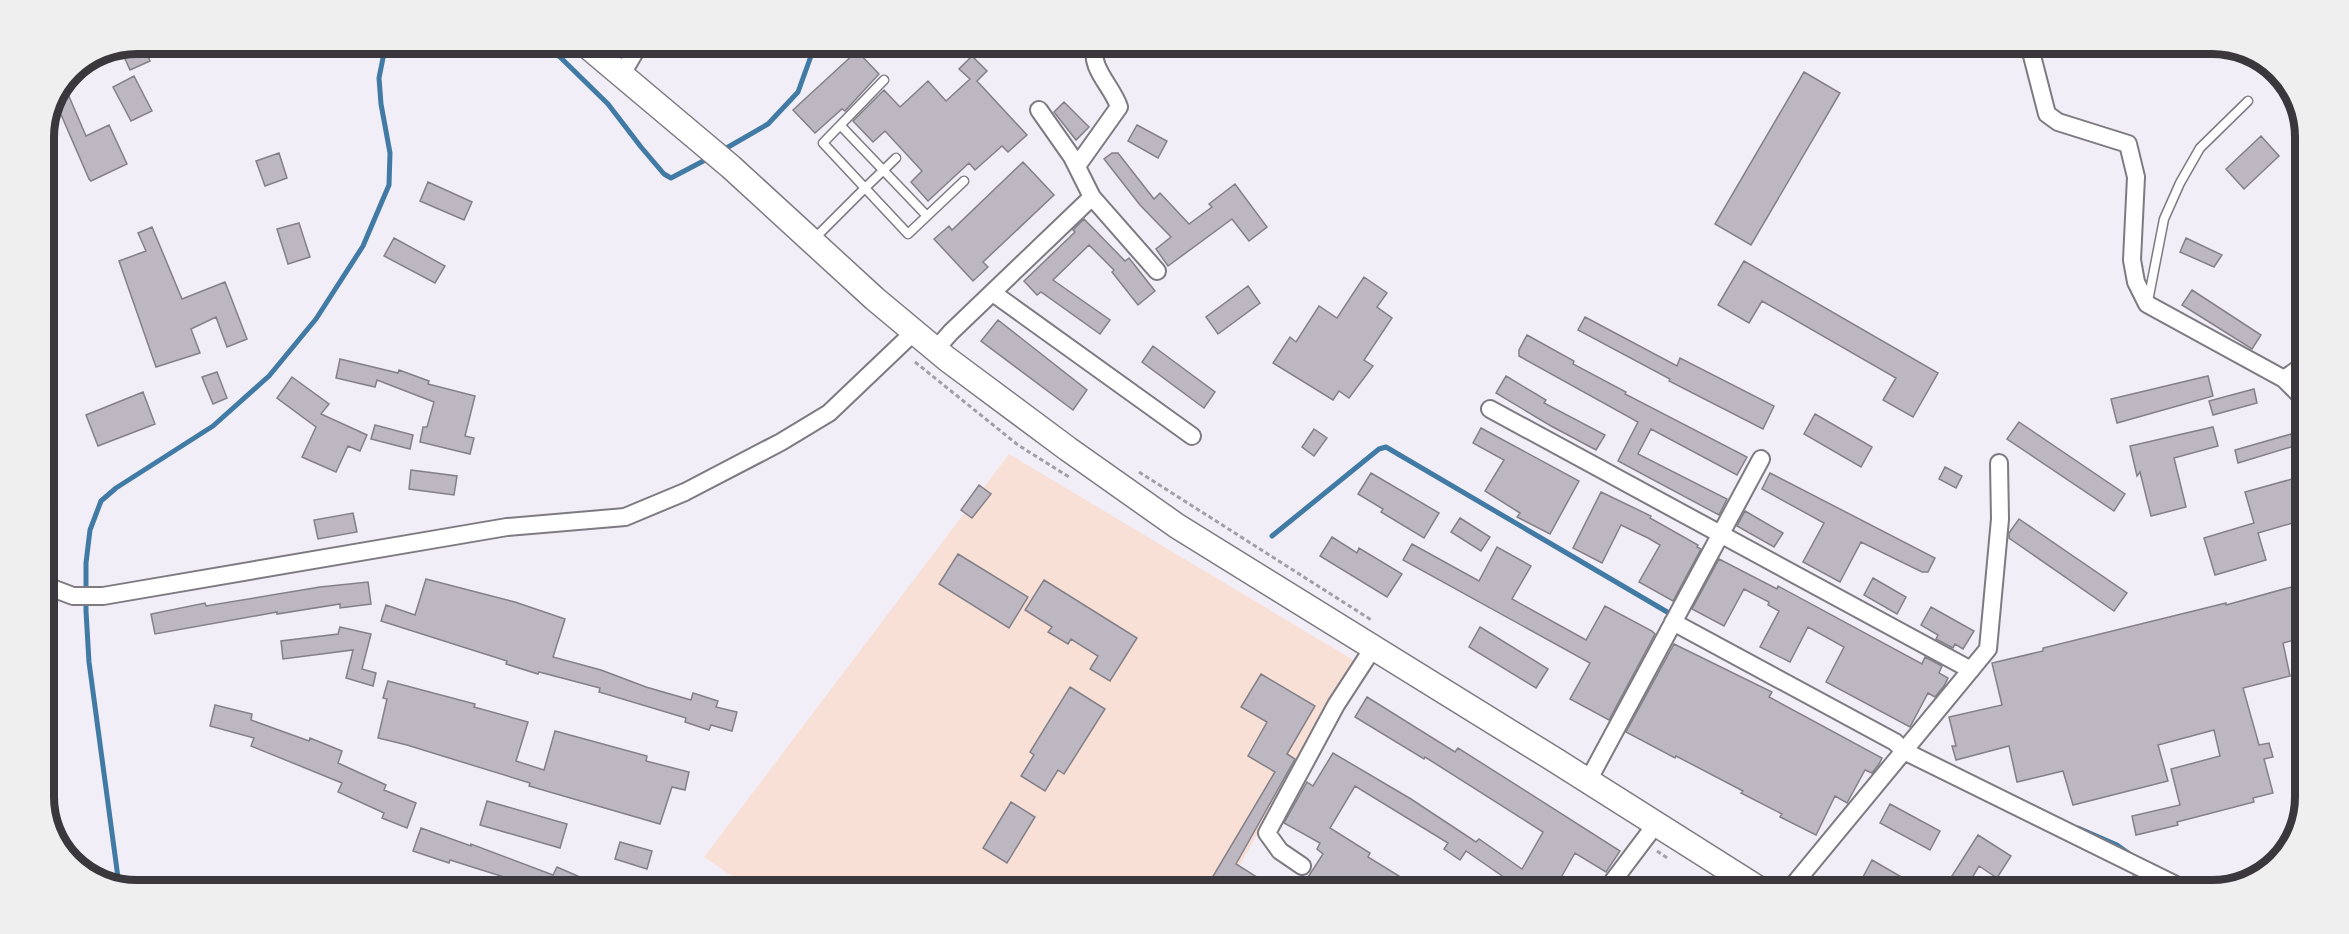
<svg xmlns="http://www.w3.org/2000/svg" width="2349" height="934" viewBox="0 0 2349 934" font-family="'PT Sans Narrow',sans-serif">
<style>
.industrial{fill:#f9e0d7}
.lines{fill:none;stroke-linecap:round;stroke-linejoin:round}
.stream{stroke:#417ba5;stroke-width:5}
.building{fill:#bcb7c0;stroke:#848088;stroke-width:1.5}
.service-casing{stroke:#7e7a82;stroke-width:11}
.minor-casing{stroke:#7e7a82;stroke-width:20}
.secondary-casing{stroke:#7e7a82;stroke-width:27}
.path{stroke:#a29fa6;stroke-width:3;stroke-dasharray:4.5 3;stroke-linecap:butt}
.service{stroke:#fff;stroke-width:8}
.minor{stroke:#fff;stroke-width:16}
.secondary{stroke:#fff;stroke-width:24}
.rim{fill:none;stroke:#3a383c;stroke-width:8}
</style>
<rect width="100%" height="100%" fill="#f2eef7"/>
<!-- industrial -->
<path class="industrial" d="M1009 454 1355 661 1227 888 748 887 704 857Z"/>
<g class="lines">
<!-- stream -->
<path class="stream" d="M543 44 560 57 608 104 641 147 664 174 671 178 709 158
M723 150 768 124 798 92 815 45
M1272 536 1379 449 1386 447 1674 616
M2078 828 2117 845 2131 855
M2185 881 2208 890
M119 885 89 662 86 611V563L90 530 101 501 116 488 213 426 269 376 316 319 363 246 389 185 390 153 381 104 379 78 385 48 388 44"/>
</g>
<!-- building -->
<path class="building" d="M137 44H143L150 61 130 70 121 50Z
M857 51 879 74 845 111 842 109 815 133 793 110Z
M972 56 987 71 977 81 1027 135 1008 152 1002 146 975 170 969 163 928 201 911 182 922 171 885 131 873 142 853 121 884 90 900 107 928 81 946 101 970 79 959 69Z
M1804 72 1840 93 1751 245 1715 224Z
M134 76 152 111 131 121 113 87Z
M68 94 86 136 109 125 127 164 91 181 89 179 56 103 58 99Z
M1064 102 1089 127 1076 140 1054 112Z
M1137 125 1167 141 1158 158 1128 141Z
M2261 136 2279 156 2244 189 2226 169Z
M279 153 287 178 265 186 256 161Z
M1112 153H1118L1154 199 1160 193 1189 224 1212 207 1209 204 1235 184 1267 227 1249 241 1232 219 1168 266 1156 249 1171 237 1140 205 1104 159Z
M1023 162 1054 195 983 262 988 267 973 281 934 239 949 226 952 230Z
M428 182 472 202 464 220 420 201Z
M1084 219 1125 261 1129 258 1155 291 1138 305 1112 272 1114 270 1089 245 1053 280 1110 320 1100 334 1041 292 1037 295 1024 281 1075 232 1073 230Z
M299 223 310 257 288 264 277 229Z
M152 227 182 299 225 282 247 339 227 347 216 317 191 329 200 353 156 367 119 261 146 251 138 233Z
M394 238 445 266 435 283 384 256Z
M2186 238 2222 255 2214 267 2180 252Z
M1744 261 1938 373 1913 417 1883 400 1896 378 1762 301 1749 323 1718 305Z
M1364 277 1387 293 1377 307 1392 318 1364 360 1373 366 1349 398 1339 391 1333 400 1273 363 1290 337 1296 342 1319 306 1337 318Z
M1248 286 1260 303 1218 334 1206 317Z
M2192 290 2261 335 2252 349 2182 305Z
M1585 317 1677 366 1680 358 1774 406 1763 429 1669 381 1670 379 1578 330Z
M998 320 1087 390 1073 410 981 341Z
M1527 335 1574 361 1573 364 1626 392 1625 394 1747 457 1737 475 1651 429 1638 454 1727 499 1719 515 1618 461 1638 422 1519 356V350Z
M1153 346 1215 392 1204 408 1142 362Z
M340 359 398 373 399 370 429 381 428 384 475 396 465 436 474 438 470 454 420 442 423 427H427L434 402 377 380 375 387 336 378Z
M217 372 227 398 213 404 202 377Z
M1506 376 1546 400 1544 403 1605 435 1596 450 1551 426 1496 393Z
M2208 376 2213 396 2117 423 2111 399Z
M292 377 329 404 321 414 367 435 360 451 348 446 336 472 302 457 316 427 277 398Z
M2254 389 2257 403 2213 415 2209 401Z
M143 392 155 424 98 446 86 415Z
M1815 414 1872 447 1861 467 1804 434Z
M2019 422 2125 494 2114 511 2007 439Z
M375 425 413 435 410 449 371 439Z
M2213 427 2218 446 2174 458 2186 507 2151 516 2140 472 2137 476 2130 446Z
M1481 428 1579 481 1550 534 1517 517 1520 513 1485 491 1504 460 1473 443Z
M1314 429 1327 438 1314 456 1302 447Z
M2291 434 2294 446 2238 463 2235 450Z
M1945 467 1962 476 1956 488 1939 479Z
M411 470 457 476 454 495 409 489Z
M1371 473 1439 513 1424 538 1381 512 1383 509 1358 494Z
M1770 473 1935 558 1928 572H1922L1861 542 1840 582 1803 562 1824 523 1762 489Z
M2303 476V520L2258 533 2266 560 2215 575 2204 538 2254 523 2245 492Z
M979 485 991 494 972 518 961 510Z
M1601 492 1651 516 1650 518 1698 545 1697 547 1701 549 1673 601 1639 582 1660 545 1648 538 1621 525 1602 563 1573 548Z
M1745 511 1783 533 1774 547 1737 526Z
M353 513 357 532 318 539 314 520Z
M1460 518 1490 537 1481 551 1451 532Z
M2019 519 2127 593 2114 611 2009 538V533Z
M1332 537 1357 553 1359 548 1402 574 1387 597 1320 556Z
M1412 544 1479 581 1497 547 1531 566 1512 599 1586 640 1605 606 1652 631 1655 634 1609 720 1570 699 1590 663 1403 560Z
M958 554 1028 597 1009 628 939 584Z
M1719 559 1777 589 1778 586 1922 664 1925 657 1942 666 1939 673 1948 678 1944 686 1935 697 1928 693 1910 727 1826 682 1844 647 1808 627 1790 662 1760 647 1779 611 1768 605 1769 602 1744 589 1724 626 1692 609Z
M1873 578 1906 597 1897 614 1864 595Z
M426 579 515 602 565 619 553 657 601 670 646 687 691 700 693 693 718 701 716 707 737 712 732 731 711 725 709 730 685 722 686 718 599 692 600 688 539 672 538 674 506 664 507 661 381 621 386 605 415 615Z
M1044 580 1137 638 1110 681 1090 669 1098 656 1071 639 1068 644 1048 632 1052 627 1025 610Z
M368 582 371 604 340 608V604L277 614V612L155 634 151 614 205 603 206 606 320 587Z
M2302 584V638L2283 643 2290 676 2243 688 2259 745 2269 743 2273 757 2264 759 2273 793 2253 798 2254 802 2177 822 2178 825 2136 835 2132 816 2180 805 2171 769 2220 756 2214 730 2158 745 2168 781 2073 805 2063 771 2017 782 2009 746 1956 760 1952 746H1956L1949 717 2002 705 1992 663 2043 651V648L2226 603V605Z
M1931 607 1974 631 1963 649 1955 644 1953 648 1936 639 1938 635 1921 625Z
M340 627 371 634 362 669 376 673 373 686 346 678 353 650 283 659 281 641 338 634Z
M1480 627 1548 669 1536 688 1469 647Z
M1674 644 1772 692 1769 697 1882 758 1879 764 1872 773 1865 770 1847 803 1835 796 1816 835 1780 817 1782 814 1741 793 1743 791 1676 756 1675 758 1626 732Z
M1261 674 1315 706 1287 754 1295 759 1236 864 1274 888H1240L1227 880 1222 888H1206L1275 772 1248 756 1267 722 1241 707Z
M388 681 475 704 474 707 528 722 516 761 544 770 555 731 647 756 646 761 689 772 685 790 672 787 660 824 529 786 530 783 407 745 378 738 387 699 383 698Z
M1070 687 1105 709 1064 774 1058 770 1045 791 1021 776 1034 755 1030 752Z
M1367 697 1455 752 1458 748 1620 851 1606 872 1575 853 1559 881 1553 878 1545 889H1521L1466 851 1460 860 1444 849 1448 843 1355 786 1330 828 1370 853 1368 857 1420 889 1301 888 1323 854 1317 849 1320 843 1284 823 1307 782 1313 786 1333 753 1411 799 1476 842 1479 839 1522 869 1543 832 1425 757 1424 759 1355 717Z
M215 705 252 714 251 720 309 741 310 738 342 751 338 763 386 785 384 790 416 803 407 828 382 818 384 813 338 792 342 783 251 746 254 738 210 726Z
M487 801 567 824 560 848 480 825Z
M1011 802 1035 817 1007 863 983 848Z
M1890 804 1940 831 1930 850 1880 823Z
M421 828 471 846V844L553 875 557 867 603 887 521 886 503 880 504 877 450 860 449 863 413 851Z
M1978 835 2011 856 1997 878 1979 866 1965 890H1943Z
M620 842 652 851 647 869 615 859Z
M1872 860 1924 890H1881L1862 879Z
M2133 876 2162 890H2163H2124Z"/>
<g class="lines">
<!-- service casing -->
<g class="service-casing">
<path id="service" d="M841 126 927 216
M896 158 865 188 908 234 964 181
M814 239 865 188 823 143 884 80
M2148 301 2164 219 2180 183 2200 148 2248 101"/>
</g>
<!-- minor casing -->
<g class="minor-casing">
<path id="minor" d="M2030 48 2047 114 2058 122 2128 144 2136 177 2132 260 2136 282 2147 304 2284 379 2303 398
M622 74 639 45
M1039 110 1072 157 1092 197 1157 271
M1077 166 1119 107C1113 87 1088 67 1096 46
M993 293 1192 436
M936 349 951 332 1092 197
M2284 379 2304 365
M1490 409 1971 670
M44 585 73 596H103L507 527 625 517 685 492 781 442 829 413 914 332
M1673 622 1895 742 1904 751 2186 890
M1588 781 1761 459
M1302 866 1280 851 1267 833 1336 705 1373 648
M1607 889 1656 824
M1790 889 1988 649 2000 519 1999 463"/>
</g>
<!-- secondary casing -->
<g class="secondary-casing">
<path id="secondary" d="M586 45 731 167 875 299 947 359 1068 449 1177 526 1555 760 1759 889"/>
</g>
<!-- path -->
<path class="path" d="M915 362 1018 445 1069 477
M1139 472 1373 621
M1657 851 1669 859"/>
<!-- service -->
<use href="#service" class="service"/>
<!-- minor -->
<use href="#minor" class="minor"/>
<!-- secondary -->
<use href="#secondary" class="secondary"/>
</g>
<!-- crop -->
<path d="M0 0H2349V934H0ZM137 54H2212A83 83 0 0 1 2295 137V797A83 83 0 0 1 2212 880H137A83 83 0 0 1 54 797V137A83 83 0 0 1 137 54Z" fill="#efefef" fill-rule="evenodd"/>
<path class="rim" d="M137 54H2212A83 83 0 0 1 2295 137V797A83 83 0 0 1 2212 880H137A83 83 0 0 1 54 797V137A83 83 0 0 1 137 54Z"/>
</svg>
